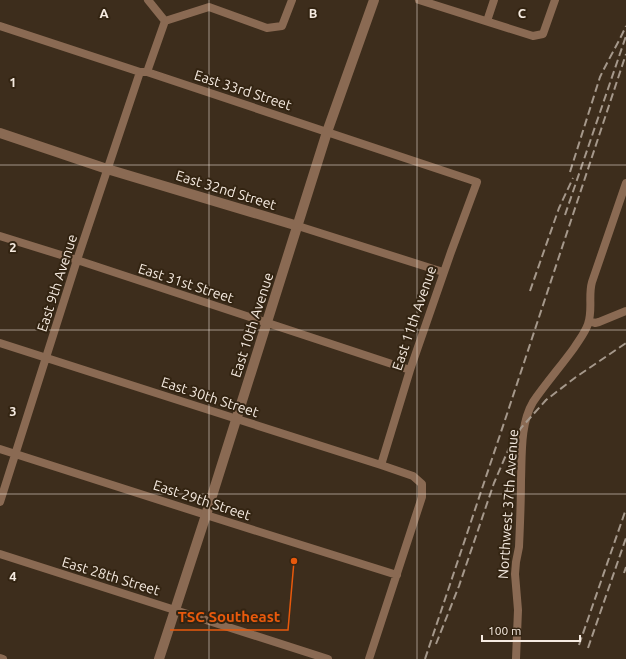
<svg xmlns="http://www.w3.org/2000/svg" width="626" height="659" viewBox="0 0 626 659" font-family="Ubuntu,sans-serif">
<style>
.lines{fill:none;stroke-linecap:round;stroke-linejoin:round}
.minor{stroke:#8a6a53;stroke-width:8}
.tertiary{stroke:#8a6a53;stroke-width:10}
.rail{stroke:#a5988b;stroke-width:2;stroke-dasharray:8 4;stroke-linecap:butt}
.grid{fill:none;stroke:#f6ebe1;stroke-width:1;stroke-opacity:0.55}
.labels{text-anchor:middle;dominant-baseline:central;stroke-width:4;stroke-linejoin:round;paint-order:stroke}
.street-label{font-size:14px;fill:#f6ebe1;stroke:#332412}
.grid-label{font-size:13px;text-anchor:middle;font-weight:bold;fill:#f6ebe1;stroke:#332412;stroke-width:4;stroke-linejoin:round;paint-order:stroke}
.leader{fill:none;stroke:#e8590c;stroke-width:1.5}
.callout-dot{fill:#e8590c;stroke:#332412;stroke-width:1.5}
.callout-label{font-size:15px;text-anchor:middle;font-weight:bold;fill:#e8590c;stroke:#332412;stroke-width:4;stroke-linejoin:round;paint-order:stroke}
</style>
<rect width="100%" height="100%" fill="#3d2d1c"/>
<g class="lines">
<!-- minor -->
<path class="minor" d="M148 0 165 21
M419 0 533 36 543 34 555 0
M165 21 209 7 267 28 282 26 292 0
M487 21 494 0
M0 26 140 72H147L477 182 451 252 410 370 381 465
M147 72 165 21
M298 226 443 272
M0 236 77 260 410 370
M589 321 595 323 599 322 626 311
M0 343 237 419 381 465 413 476 422 484V497L369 659
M0 449 206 515 397 575
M0 502 77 260 140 72
M0 554 328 659
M0 658 3 659
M516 659 518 610 515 574 516 562 519 547C520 525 521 502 521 480 522 455 520 424 533 402 546 383 561 366 574 348 579 340 585 333 588 324 593 310 588 296 592 282L626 183"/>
<!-- tertiary -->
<path class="tertiary" d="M0 133 107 169 298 226
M159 659 206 515 327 132 374 0"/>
<!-- rail -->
<path class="rail" d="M570 172 600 77C608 60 618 44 626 26
M565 215 626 36
M530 291 559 208 573 178
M624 573 626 567
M436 644 459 586 494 483 509 448 521 428 546 400 576 377 626 343
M579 645 626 509
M588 648 626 538
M425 659 507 414 626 54"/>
</g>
<!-- grid -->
<path class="grid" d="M209 0V659M417 0V659M0 165H626M0 330H626M0 494H626"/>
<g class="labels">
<!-- street labels -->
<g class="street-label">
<text transform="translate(243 90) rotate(18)">East 33rd Street</text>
<text transform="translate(226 190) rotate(17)">East 32nd Street</text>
<text transform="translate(57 283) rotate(-72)">East 9th Avenue</text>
<text transform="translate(186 283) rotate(18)">East 31st Street</text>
<text transform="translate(414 318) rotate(-71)">East 11th Avenue</text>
<text transform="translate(252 325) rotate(-72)">East 10th Avenue</text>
<text transform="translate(210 397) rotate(18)">East 30th Street</text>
<text transform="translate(202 500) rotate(18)">East 29th Street</text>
<text transform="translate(508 504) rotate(-86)">Northwest 37th Avenue</text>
<text transform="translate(111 576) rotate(17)">East 28th Street</text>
</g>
</g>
<g class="grid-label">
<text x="104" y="18">A</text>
<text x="313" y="18">B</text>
<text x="522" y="18">C</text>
<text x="13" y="87">1</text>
<text x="13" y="252">2</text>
<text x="13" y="416">3</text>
<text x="13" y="581">4</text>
</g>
<!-- callouts -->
<path class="leader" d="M294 561L288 630H170"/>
<circle class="callout-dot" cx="294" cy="561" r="4"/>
<g class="callout-label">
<text x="229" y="622">TSC Southeast</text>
</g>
<!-- scale -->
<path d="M482 635v6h98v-6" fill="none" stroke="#f6ebe1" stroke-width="2"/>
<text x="488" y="635" font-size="12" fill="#f6ebe1" stroke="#332412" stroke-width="3" paint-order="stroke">100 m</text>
</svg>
